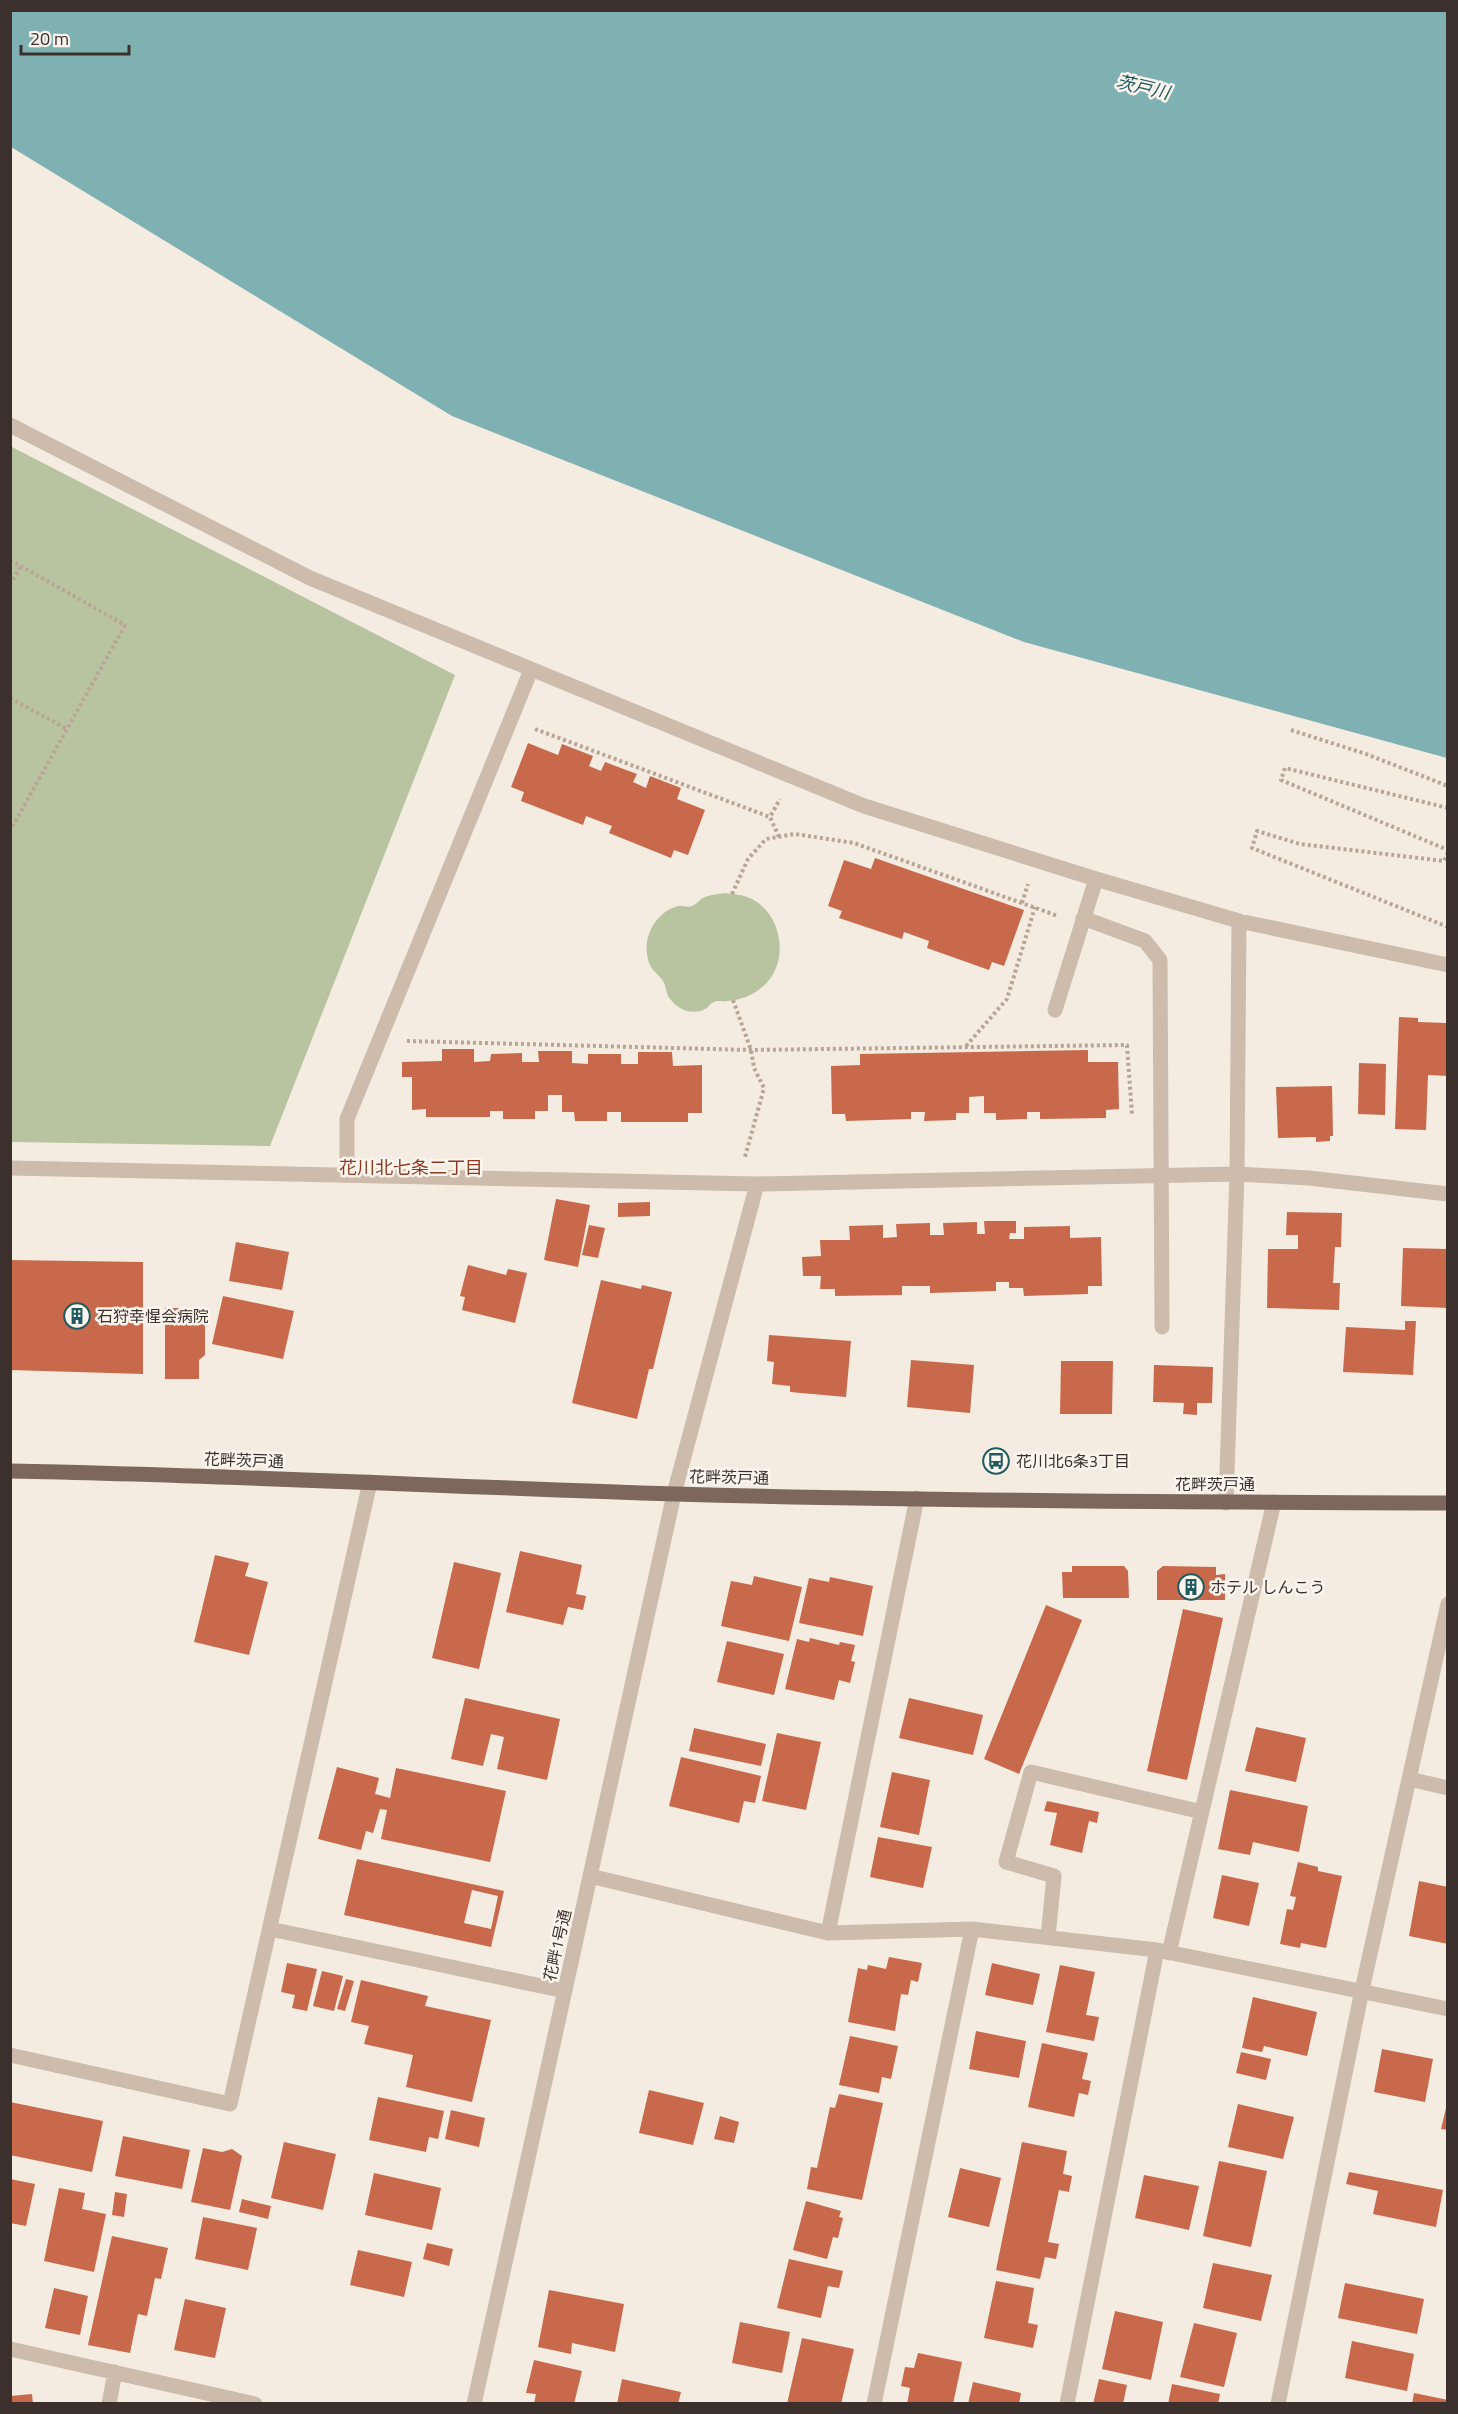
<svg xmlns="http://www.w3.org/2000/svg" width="1458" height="2414" viewBox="0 0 1458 2414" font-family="'Titillium Web','Noto Sans JP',sans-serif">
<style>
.green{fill:#b8c4a0}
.water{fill:#7fb0b2}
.building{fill:#c8694b;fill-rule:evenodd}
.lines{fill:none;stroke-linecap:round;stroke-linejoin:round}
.path{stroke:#b9a596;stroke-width:4;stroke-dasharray:3 3;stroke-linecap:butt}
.minor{stroke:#cdbbac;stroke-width:15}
.major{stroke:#7d675c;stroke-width:15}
.labels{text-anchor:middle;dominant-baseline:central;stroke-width:5;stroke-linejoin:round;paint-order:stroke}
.poi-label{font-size:16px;fill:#3b302b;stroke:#fbf5ee;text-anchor:start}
.street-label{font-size:16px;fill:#3b302b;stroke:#fbf5ee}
.water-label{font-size:18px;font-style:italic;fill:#1f5a5e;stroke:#fbf5ee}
.neighbourhood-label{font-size:18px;fill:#8c3b22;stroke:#fbf5ee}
</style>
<rect width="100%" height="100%" fill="#f4ebe1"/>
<!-- green -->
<path class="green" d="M10 446 455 675 270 1146 11 1142Z
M725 893C734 894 744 895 752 899 784 916 790 966 761 988 752 996 739 1000 727 1001 723 1002 717 1000 714 1002 711 1003 709 1006 707 1008 692 1017 676 1009 668 996 666 991 666 987 664 983 661 976 653 972 650 965 640 942 653 913 678 906 682 905 688 908 692 906 696 905 699 900 703 898 709 895 718 894 725 893Z"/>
<!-- water -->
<path class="water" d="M10 11H1447V758L1024 642 452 416 11 147Z"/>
<!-- building -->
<path class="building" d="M528 743 558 755 562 744 593 756 589 766 601 771 605 762 637 774 633 782 646 788 650 776 681 788 677 799 705 810 688 855 674 850 671 858 609 833 612 826 586 816 583 825 521 801 524 792 511 787Z
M875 858 1024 910 1004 966 992 962 989 970 927 948 929 941 904 932 902 939 839 918 842 911 828 906 844 860 871 869Z
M1399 1017 1418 1018V1022L1447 1023 1448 1076 1428 1075 1426 1130 1395 1129Z
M442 1049H474V1062L490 1061 491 1054 522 1053V1062H539L538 1051H572V1063L588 1064V1054H621V1064H638V1052H672L673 1066 702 1065V1113H688V1122H621V1112H607V1121H575L574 1112H562V1095H548V1111H535V1119H503V1111H490V1117H426V1109L412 1110V1077H402V1062L442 1061Z
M1088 1050V1062H1118L1119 1109 1106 1110V1118L1040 1119V1112H1027V1119L996 1120V1113H984V1096L969 1097V1113H956V1120L924 1121 925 1112H911V1119L846 1121 845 1114H832L831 1066 860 1065V1054Z
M1359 1063 1386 1064 1385 1115 1358 1114Z
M1332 1086 1333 1136H1330V1141L1316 1142V1137L1278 1138 1276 1087Z
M556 1199 590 1205 578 1267 544 1260Z
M650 1202V1216L618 1217V1203Z
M1287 1212 1342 1213 1341 1247H1335L1333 1283H1340L1339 1310 1267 1308 1268 1249H1298V1235H1286Z
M984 1221H1016V1233H1010L1009 1239H1024V1227L1070 1226V1238L1101 1237 1102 1286H1088V1294L1024 1296 1023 1288H1009V1282H996V1291L930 1293V1286H902V1295L835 1296V1289H820L821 1276H803L802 1257 821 1256 820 1240H850L849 1226 883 1225V1238L897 1237 896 1224 930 1223V1235H944L943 1223 977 1222V1234H985Z
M589 1225 605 1228 598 1258 582 1255Z
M236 1242 289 1252 282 1290 229 1281Z
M1403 1248 1448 1249V1308L1401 1306Z
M10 1260 143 1262V1374L10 1370Z
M468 1265 506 1275 508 1269 527 1273 515 1323 462 1310 465 1297 460 1296Z
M601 1280 641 1289 642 1285 672 1292 653 1369H649L637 1419 572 1403Z
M223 1296 294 1311 283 1359 212 1344Z
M165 1308H205V1355L199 1360V1379H165Z
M1405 1321H1416L1413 1375 1343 1372 1346 1327 1405 1330Z
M769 1335 851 1341 846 1397 790 1392V1386L772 1384 774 1362 767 1361Z
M911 1360 974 1365 970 1413 907 1407Z
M1061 1361H1113L1112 1414H1060Z
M1154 1365 1213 1367 1212 1403H1197V1415L1183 1414 1184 1403 1153 1402Z
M520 1551 582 1565 576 1594 586 1596 583 1610 568 1607 563 1625 506 1612Z
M215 1555 249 1563 245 1576 268 1582 249 1655 194 1642Z
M454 1562 501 1573 479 1669 432 1658Z
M1072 1566H1124L1128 1571 1129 1598H1063L1062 1572H1072Z
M1163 1566 1216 1567V1575L1225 1574V1600H1157V1571Z
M754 1576 802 1587 789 1641 721 1626 731 1581 752 1585Z
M830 1577 873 1586 863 1636 799 1623 809 1578 829 1582Z
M1046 1605 1082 1620 1019 1774 984 1759Z
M1183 1609 1223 1618 1187 1780 1147 1771Z
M810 1638 839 1645 840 1642 855 1645 851 1661 855 1662 850 1683 839 1680 834 1700 785 1689 797 1639 809 1642Z
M727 1641 784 1654 774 1695 717 1682Z
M465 1698 560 1719 547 1780 497 1769 504 1737 491 1734 483 1766 451 1759Z
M909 1698 983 1715 973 1755 899 1738Z
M1256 1727 1306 1738 1296 1782 1245 1771Z
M694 1728 766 1744 761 1766 689 1751Z
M777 1733 821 1742 806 1810 762 1801Z
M681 1757 761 1776 755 1803 744 1801 739 1823 669 1806Z
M337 1767 379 1778 375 1794 390 1798 396 1768 506 1791 490 1862 381 1839 387 1810 380 1809 373 1833 366 1831 361 1850 318 1839Z
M892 1772 930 1780 919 1835 880 1827Z
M1230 1790 1308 1806 1299 1852 1253 1842 1250 1855 1218 1849Z
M1047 1801 1099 1812 1097 1823 1089 1821 1082 1853 1050 1845 1057 1813 1044 1811Z
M878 1837 932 1847 923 1888 870 1877Z
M357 1859 504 1891 491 1947 344 1915ZM472 1890 498 1896 491 1929 464 1923Z
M1298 1862 1318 1867V1871L1342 1876 1326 1948 1301 1943 1300 1948 1280 1944 1287 1909 1293 1910 1296 1897 1290 1896Z
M1222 1875 1259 1883 1249 1926 1213 1918Z
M1419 1881 1448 1887V1944L1409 1936Z
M889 1957 922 1963 918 1982 911 1980 908 1995 901 1994 895 2031 848 2022 858 1968 867 1970 868 1965 886 1969Z
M287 1963 317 1969 307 2011 292 2008 295 1995 281 1992Z
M992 1963 1040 1974 1033 2005 985 1995Z
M1060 1965 1095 1972 1086 2015 1099 2017 1094 2041 1046 2032Z
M322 1971 343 1976 334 2011 313 2006Z
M346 1979 354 1981 345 2011 337 2009Z
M361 1980 428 1996 425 2006 491 2020 472 2102 406 2087 413 2055 364 2044 369 2026 351 2022Z
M1253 1997 1317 2012 1307 2056 1264 2046 1262 2052 1242 2048Z
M976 2031 1026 2041 1019 2078 969 2069Z
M850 2036 898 2046 891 2079 882 2077 879 2093 839 2085Z
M1042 2043 1088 2053 1082 2079 1091 2081 1088 2095 1079 2093 1074 2117 1028 2107Z
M1382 2049 1433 2059 1425 2102 1374 2092Z
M1241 2052 1271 2059 1266 2080 1236 2073Z
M649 2090 704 2103 693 2145 639 2133Z
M839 2094 883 2103 862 2200 807 2189 811 2167 817 2168 830 2107 835 2108Z
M378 2097 444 2111 438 2139 429 2137 426 2152 369 2140Z
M10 2102 103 2121 92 2172 10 2155Z
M1238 2104 1294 2117 1283 2159 1228 2147Z
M1447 2104H1448V2130L1441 2129Z
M451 2110 485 2118 479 2147 445 2139Z
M720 2116 739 2122 734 2143 714 2139Z
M123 2136 190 2150 182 2189 115 2176Z
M284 2142 336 2154 323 2210 271 2198Z
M1022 2142 1067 2151 1063 2174 1072 2176 1069 2192 1059 2190 1048 2242 1059 2244 1056 2259 1045 2257 1040 2279 996 2270Z
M203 2148 222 2152 232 2149 242 2156 230 2210 191 2202Z
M1219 2161 1267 2171 1251 2247 1203 2236Z
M960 2168 1001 2178 989 2227 948 2217Z
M1349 2172 1443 2190 1436 2227 1373 2214 1378 2191 1346 2184Z
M374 2173 441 2188 432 2230 365 2215Z
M1144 2175 1199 2186 1189 2230 1135 2218Z
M10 2179 35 2184 26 2226 10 2223Z
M59 2188 85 2193 82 2209 106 2214 94 2272 44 2261Z
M115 2192 127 2194 124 2217 112 2215Z
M242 2199 271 2206 268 2219 239 2212Z
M806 2201 841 2211 839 2217 843 2218 838 2238 833 2237 827 2259 793 2250Z
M203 2217 257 2228 248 2270 195 2259Z
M112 2236 168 2248 161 2279 155 2278 147 2316 138 2314 130 2353 88 2345Z
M427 2243 453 2249 449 2266 423 2259Z
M358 2250 412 2262 404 2297 350 2285Z
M789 2259 843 2271 839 2288 828 2286 821 2318 777 2308Z
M1213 2263 1272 2275 1261 2321 1203 2308Z
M996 2281 1034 2288 1028 2323 1038 2325 1033 2348 984 2338Z
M1345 2283 1424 2299 1417 2334 1338 2318Z
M54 2288 88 2296 80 2335 45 2328Z
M549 2290 624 2304 615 2352 572 2343 571 2354 538 2347Z
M185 2299 226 2308 215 2358 174 2350Z
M1115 2311 1163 2322 1151 2380 1102 2369Z
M740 2322 790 2332 782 2373 732 2363Z
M1194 2323 1237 2333 1224 2387 1180 2377Z
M802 2338 854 2349 841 2404H787Z
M1352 2341 1414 2354 1407 2391 1345 2378Z
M918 2353 962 2362 953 2404H907L910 2388 901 2386 905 2367 914 2368Z
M534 2360 582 2371 574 2404H534L536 2394 526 2393Z
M622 2379 681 2392 678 2404H617Z
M1099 2379 1127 2385 1123 2404H1093Z
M973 2382 1021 2393 1019 2404H968Z
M1172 2384 1220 2394 1218 2404H1168Z
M1414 2393 1448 2400V2404H1412Z
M32 2394 33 2404H10V2396Z"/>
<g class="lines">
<!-- path -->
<path class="path" d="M10 560 125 625 10 831
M10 585 21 566
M10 698 67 729
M535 729 770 817
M1291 730 1366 754 1448 786
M1448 808 1285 768 1281 780 1448 850
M779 837 770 817 780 799
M1448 852 1444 861 1300 844 1257 831 1252 848 1448 927
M732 894 748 859 766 839 795 834 854 843 1058 916
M1022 903 1028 884
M733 1000 751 1050 754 1068 764 1088 745 1157
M407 1041 751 1050 1127 1045 1132 1115
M966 1046 1007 999 1035 907"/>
<!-- minor -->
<path class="minor" d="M10 425 310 578 864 806 1096 879 1239 921 1448 965
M1083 918 1145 941 1160 960 1162 1327
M1055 1010 1096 879
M10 1168 757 1184 1237 1174 1309 1178 1448 1194
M347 1175V1119L531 670
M1226 1503 1237 1174 1239 921
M1409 1779 1448 1788
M590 1876 828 1933 972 1929 1157 1950 1448 2009
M270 1929 565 1991
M828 1933 917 1498
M1048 1937 1054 1876 1006 1862 1031 1772 1202 1812
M1169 1953 1274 1502
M10 2055 230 2104 370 1482
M10 2349 255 2404
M109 2404 115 2372
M474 2404 674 1494 757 1184
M874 2404 972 1929
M1067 2404 1157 1950
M1278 2404 1362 1990 1448 1604"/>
<!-- major -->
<path class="major" d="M10 1471C232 1475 453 1487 675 1494 932 1501 1190 1502 1448 1503"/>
</g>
<!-- icons -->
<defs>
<g id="building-ring" transform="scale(1.35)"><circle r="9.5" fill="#fbf5ee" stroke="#1f5a5e" stroke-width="1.5"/><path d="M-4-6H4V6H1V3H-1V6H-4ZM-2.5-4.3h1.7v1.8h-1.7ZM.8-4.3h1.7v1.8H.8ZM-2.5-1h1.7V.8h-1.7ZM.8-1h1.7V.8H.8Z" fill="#1f5a5e"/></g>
<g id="bus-ring" transform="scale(1.35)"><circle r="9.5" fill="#fbf5ee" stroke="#1f5a5e" stroke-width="1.5"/><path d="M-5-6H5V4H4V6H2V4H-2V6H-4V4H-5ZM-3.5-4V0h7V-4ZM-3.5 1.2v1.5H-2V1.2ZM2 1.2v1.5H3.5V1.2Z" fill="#1f5a5e"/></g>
</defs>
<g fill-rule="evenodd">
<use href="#building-ring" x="77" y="1316"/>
<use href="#bus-ring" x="996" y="1461"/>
<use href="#building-ring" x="1191" y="1587"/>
</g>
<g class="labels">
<!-- poi labels -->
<g class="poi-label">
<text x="97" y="1316">石狩幸惺会病院</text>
<text x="1016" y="1461">花川北6条3丁目</text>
<text x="1210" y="1587">ホテル しんこう</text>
</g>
<!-- street labels -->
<g class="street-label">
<text transform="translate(244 1460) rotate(2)">花畔茨戸通</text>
<text transform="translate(729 1477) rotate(1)">花畔茨戸通</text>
<text x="1215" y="1484">花畔茨戸通</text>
<text transform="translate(557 1945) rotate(-77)">花畔1号通</text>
</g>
<!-- water labels -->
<g class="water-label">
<text transform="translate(1143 87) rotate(13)">茨戸川</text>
</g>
<!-- neighbourhood labels -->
<g class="neighbourhood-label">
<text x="411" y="1167">花川北七条二丁目</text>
</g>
</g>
<!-- border -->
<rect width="1458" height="2414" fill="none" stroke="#3b302b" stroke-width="24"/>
<!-- scale -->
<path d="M21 45v9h108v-9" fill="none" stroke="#3b302b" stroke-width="3"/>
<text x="30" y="45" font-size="18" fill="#3b302b" stroke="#fbf5ee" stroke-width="4.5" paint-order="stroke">20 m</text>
</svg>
